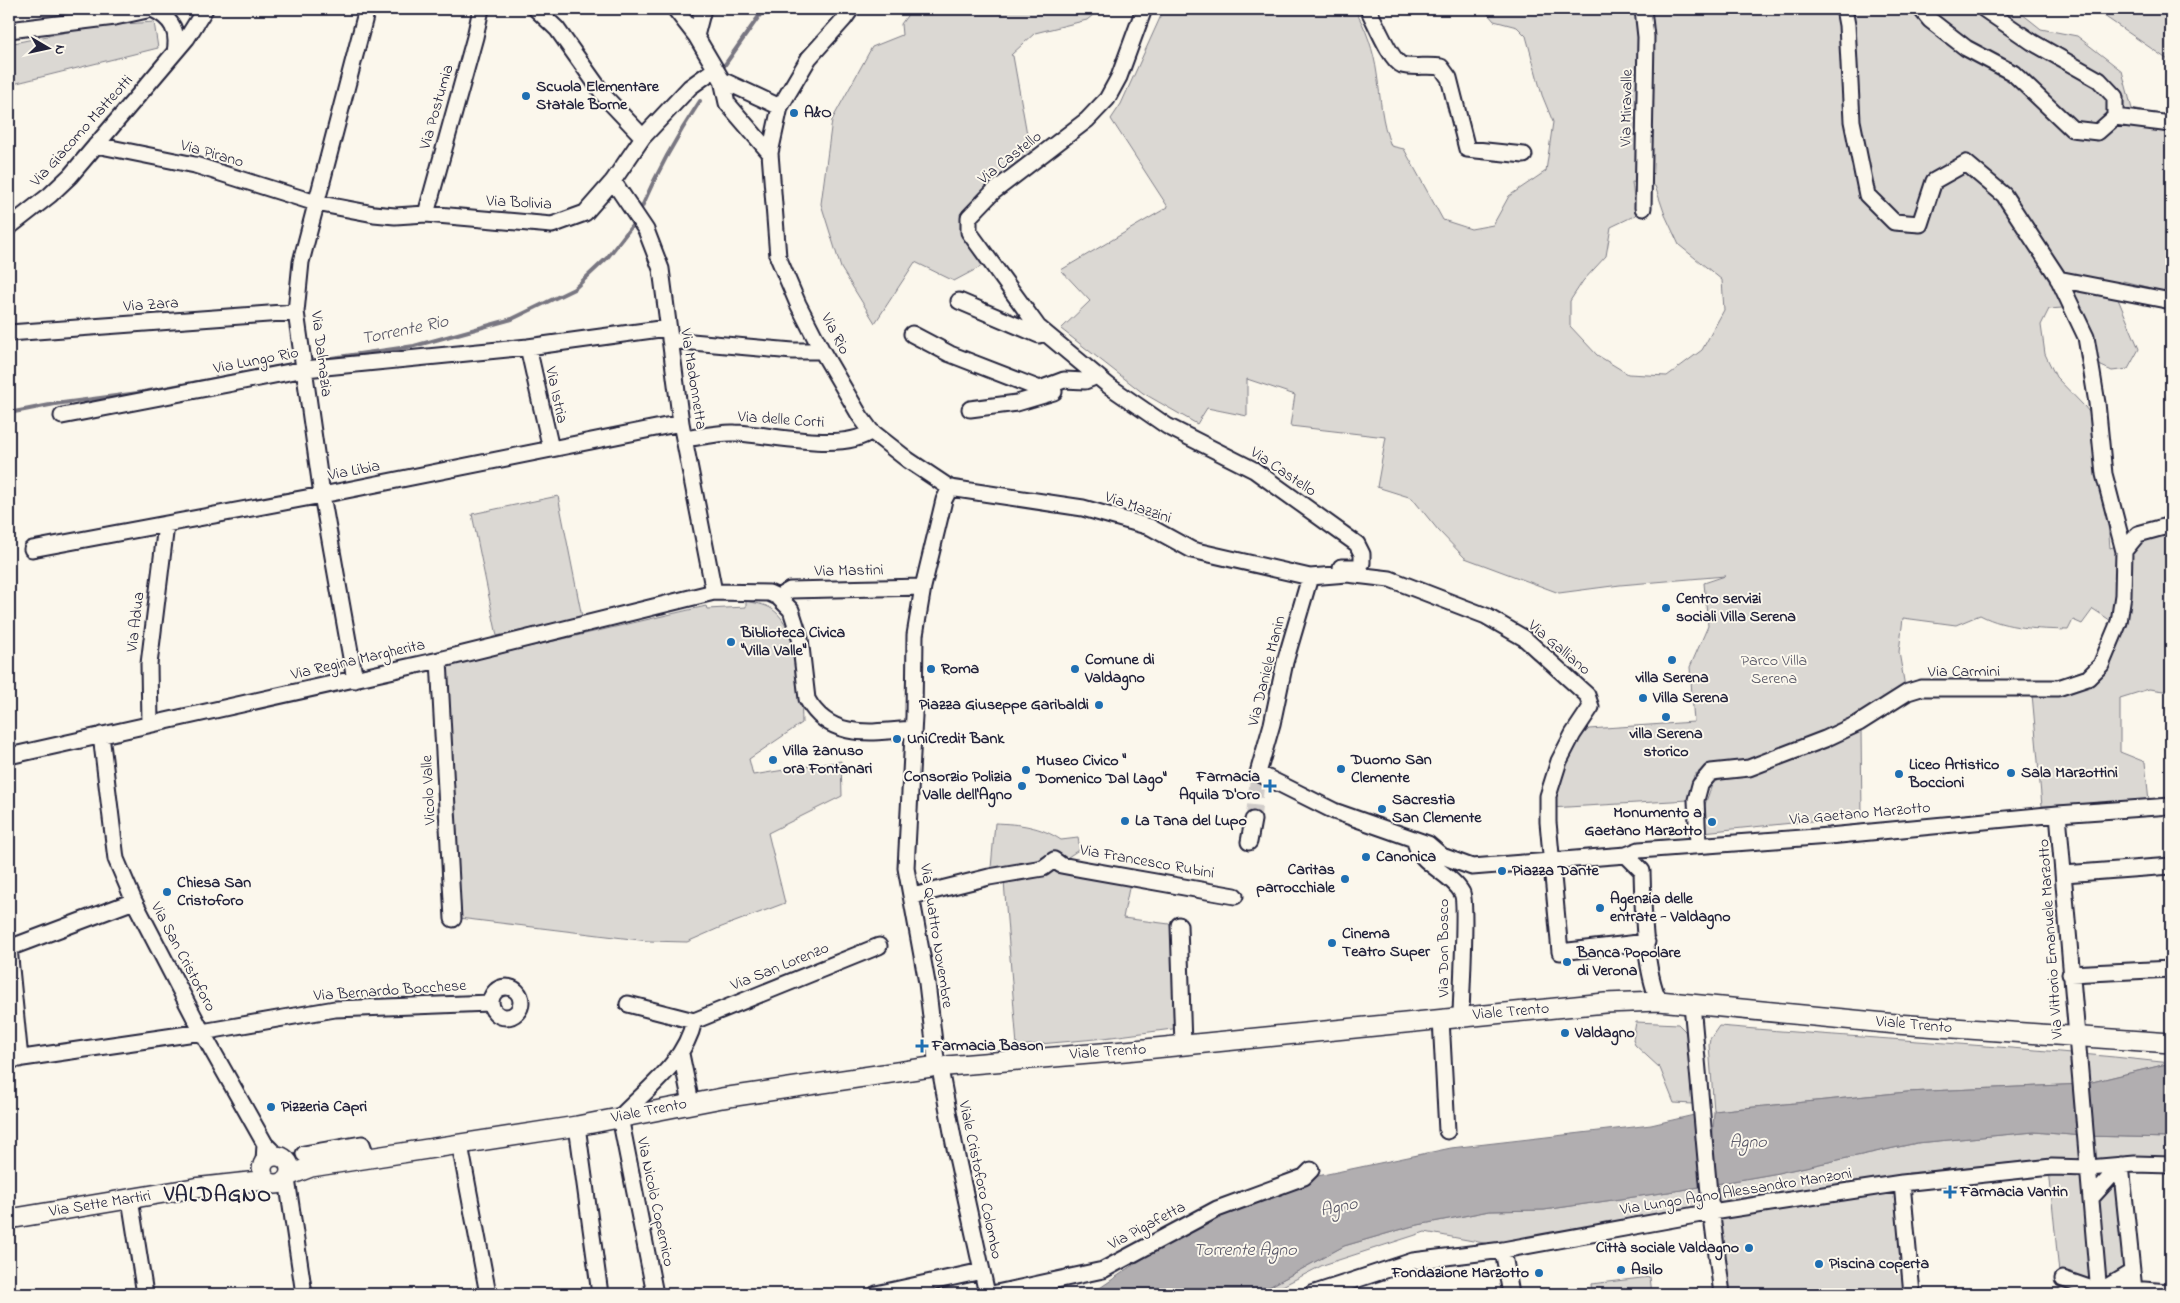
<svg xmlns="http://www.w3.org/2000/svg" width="2180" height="1303" viewBox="0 0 2180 1303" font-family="'Indie Flower',sans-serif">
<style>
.green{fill:#dbd8d3;stroke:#7e7d87;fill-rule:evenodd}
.water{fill:#b1aeb0;stroke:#787681}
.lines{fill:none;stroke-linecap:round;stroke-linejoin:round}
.stream{stroke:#787681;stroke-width:4}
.minor-tunnel{stroke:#d0ccc9;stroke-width:15;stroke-dasharray:15 8;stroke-linecap:butt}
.minor-casing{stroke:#22223b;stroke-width:19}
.major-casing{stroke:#22223b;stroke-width:22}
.minor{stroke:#fbf7ec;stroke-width:15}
.major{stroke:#fbf7ec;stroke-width:19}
.poi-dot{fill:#1f6fb2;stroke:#fbf7ec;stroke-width:2}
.labels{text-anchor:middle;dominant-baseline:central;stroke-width:4;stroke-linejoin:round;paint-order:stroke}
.poi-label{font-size:16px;font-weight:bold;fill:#22223b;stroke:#fbf7ec;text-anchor:start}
.street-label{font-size:16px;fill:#22223b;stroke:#fbf7ec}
.park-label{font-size:16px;fill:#505061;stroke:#fbf7ec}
.water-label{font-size:18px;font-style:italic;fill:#545364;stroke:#fbf7ec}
.district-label{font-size:21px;font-weight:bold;letter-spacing:1px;fill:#22223b;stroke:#fbf7ec}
</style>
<rect width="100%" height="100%" fill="#fbf7ec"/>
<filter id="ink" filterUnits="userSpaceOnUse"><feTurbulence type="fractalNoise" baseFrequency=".02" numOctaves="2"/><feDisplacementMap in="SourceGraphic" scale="10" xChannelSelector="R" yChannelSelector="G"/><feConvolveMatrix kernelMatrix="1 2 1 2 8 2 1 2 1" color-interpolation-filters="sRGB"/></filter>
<g filter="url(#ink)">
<!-- green -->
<path class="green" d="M912 9H1100L1087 20 1035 33 1011 55 1013 56 1032 162 979 202 973 247 984 265 954 281 915 262 875 323 841 268 821 204 832 120 872 47 902 35 901 24Z
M1164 9H1354C1366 27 1374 52 1377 74 1381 100 1381 121 1391 146L1404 149 1443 220 1471 229 1493 225 1509 196 1546 171 1553 122 1542 95 1526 36 1517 27 1494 21 1488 14 1489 9H2016L2041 29 2077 36 2122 71 2132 109 2171 117V291L2170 293 2123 281 2118 299 2139 349 2128 369 2112 371 2097 364 2062 308 2049 309 2041 325 2045 354 2056 377 2085 407 2102 429 2110 449 2107 511 2110 548 2171 528V692L2149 689 2120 698V752L2145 762 2149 801 2042 806 2032 694 2099 677 2119 626 2093 609 2082 624 2073 620 2068 630C2038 629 2007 629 1980 615L1956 625 1903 618 1899 652 1905 687 1841 726 1770 756 1731 766 1705 768 1694 775 1689 800 1550 808C1559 779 1566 750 1589 729L1694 722 1690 667 1708 626 1704 583 1725 576 1620 585 1559 593 1465 558 1438 530 1412 498 1377 487 1386 437 1290 426 1295 395 1247 379V416L1207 408 1197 424 1143 393 1061 329 1090 301 1061 270 1168 207 1111 119 1121 104ZM1632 182 1655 186 1665 215 1679 245 1722 280 1724 310 1702 350 1667 376 1628 374 1597 355 1570 326V301L1583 281 1606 256 1611 227 1636 215Z
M2094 9H2171V62Z
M154 22 158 48 9 85V44L96 26Z
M558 496 582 617 497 636 472 514Z
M746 601C754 603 765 604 772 609 800 628 801 691 802 723L749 759 753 775 841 761 842 796 768 833 785 903 719 928 687 942 648 941 459 918 446 666 706 606 707 609 746 607Z
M1861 730 1862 816 1703 832V810L1713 782C1764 770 1813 751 1861 730Z
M995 823C1019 824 1040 826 1061 840L1078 838 1080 849 1065 859 1131 878 1123 918 1177 925 1180 1028 1096 1039 1017 1046 1003 869 991 868Z
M1636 1022 1678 1024 1685 1031 1688 1041 1693 1104 1674 1103 1660 1068 1635 1045 1633 1040Z
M1719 1026C1870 1039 2021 1046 2171 1063L2084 1084 1907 1092 1714 1111 1709 1045 1710 1039Z
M2034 1132 2084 1136 2171 1138V1161L2123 1160 2135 1294H2061L2048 1159 1908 1173 1921 1294H1715L1710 1216 1505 1247 1425 1232 1323 1265 1267 1294H1256L1344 1246 1413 1226 1489 1211 1544 1210 1682 1190 1773 1174 1917 1143Z
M1650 1277 1652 1294H1592L1591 1284Z"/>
<!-- water -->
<path class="water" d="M2171 1063V1138L2084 1136 2034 1132 1917 1143 1773 1174 1682 1190 1544 1210 1489 1211 1413 1226 1344 1246 1256 1294H1091L1188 1228 1313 1177 1451 1148 1651 1125 1694 1115 1710 1182 1714 1111 1907 1092 2084 1084Z"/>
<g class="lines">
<!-- stream -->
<path class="stream" d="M724 66 764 9
M639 213C656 174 676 137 700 101
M311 361 414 346 512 319 574 289 607 258 635 222
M9 413 55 404 138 393 294 364"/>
<!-- minor-tunnel -->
<path class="minor-tunnel" d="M1253 820 1258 773"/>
<!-- minor casing -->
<g class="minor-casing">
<path id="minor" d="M152 9C172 18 179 31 175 52
M536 9 557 29 606 98 643 137
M675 9 696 36 722 80 727 103 770 153
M851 9 844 19 809 58 780 107 770 153 778 257 798 304 822 351 860 416 871 431 908 460 950 488 1083 508 1150 527 1192 550 1310 577 1347 574 1390 579 1486 616 1524 638 1587 695 1591 707 1573 734 1559 761 1548 796V822L1560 952 1647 942
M1144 9 1119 77 1107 99 1087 120 993 192 969 217V232L1038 327 1109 386 1167 426 1254 470 1357 544 1362 554V563L1357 567H1341
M1368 9C1375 21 1390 60 1402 65 1410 68 1430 65 1441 67L1449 78 1467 149 1524 155
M1643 9 1646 37 1643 208
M1844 9 1847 25 1852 121 1867 195 1894 222 1920 224 1934 181 1966 163 2004 195 2057 276 2086 337 2097 403 2104 474 2124 551
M1921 9 1930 20 1966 48 2013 73 2072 129 2098 132 2115 117
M1984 9 2032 42 2099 80 2115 97V117L2171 124
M9 30 115 17 152 9
M696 36 703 9
M722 80 780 107
M96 145 195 165 316 203 374 214 395 216 426 214 552 225 585 213 613 181 643 137 690 87 715 69
M613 181 646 230 661 269 681 423 714 592
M426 214 475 37 481 9
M9 227 50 195 70 176 187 38 205 9
M2058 279 2171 301
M959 301 1039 335 1045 333
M9 333 296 312
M912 334 950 354 1040 389 1064 380 1085 381 1097 376
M670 340 793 351H822
M528 347 551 449
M970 409 1017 403 1054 392
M62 416 305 369 528 347 667 328
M685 439C701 437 719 432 735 433 770 434 844 453 871 431
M32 549 322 495 681 423
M1310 577 1285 662 1272 724 1258 773 1334 811 1428 844 1442 856 1472 867 1626 855 1639 850 1829 836 2058 814 2171 806
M778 597 790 590 923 587
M439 660 453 919
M355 680 322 495 296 312 301 262 367 9
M150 724 149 664 166 525
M101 735 116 859 134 901 202 1032 265 1144 276 1155
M9 756 439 660 714 592 769 593 778 597 791 610 800 638 807 699C830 741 873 732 913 729
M2058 814 2099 1294
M1415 840C1417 864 1451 872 1462 893 1467 902 1461 999 1461 1017
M1249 842 1253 820
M1698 845 1696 800 1700 785 1711 772 1749 768 1825 739 1859 723 1908 692 1921 688H2058L2088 678 2101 665 2119 622 2123 595 2124 551 2138 534 2171 525
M1626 855 1642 871C1643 907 1644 969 1659 1001
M2064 874 2171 866
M913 896 989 877 1043 868 1054 860 1061 865 1082 869 1235 896
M1179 925 1183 1045
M2070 974 2171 969
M491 1002a15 15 0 1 1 30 0a15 15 0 1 1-30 0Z
M628 1004 694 1021
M1692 1004 1709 1193 1722 1294
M1441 1019 1447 1131
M694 1021 879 946
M681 1054 691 1103
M20 1059 9 948 134 901
M936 1059 927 983 906 868 914 716 915 635 923 587 944 500 950 488
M9 1060 202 1032 335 1009 490 1003
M941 1074 955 1148 987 1294
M577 1126 600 1294
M460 1145 488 1294
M304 1154 362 1144 367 1158
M264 1162 265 1144
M2121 1165 2134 1290
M287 1179 304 1294
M1902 1183 1912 1294
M2091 1198 2121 1165
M130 1199 145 1294
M1503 1250 1511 1294
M2063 1279 2098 1291
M2100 1291 2132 1272
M655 1294 620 1117C648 1088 685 1062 694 1021
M876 1294 982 1271
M992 1294 1103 1270 1217 1209 1304 1177 1311 1170
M1312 1294 1413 1261 1503 1250 1712 1212 1902 1183 2052 1167 2089 1168 2135 1164 2171 1165
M2091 1294C2115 1285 2147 1291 2171 1292"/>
</g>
<!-- major casing -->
<g class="major-casing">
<path id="major" d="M947 1066 1125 1051 1605 1003 1659 1001 1896 1024 2171 1043
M262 1170a14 14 0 1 1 28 0a14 14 0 1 1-28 0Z
M290 1175 311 1167 577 1126 722 1098 931 1067
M9 1219 194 1188 266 1180"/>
</g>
<!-- minor -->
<use href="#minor" class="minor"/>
<!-- major -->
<use href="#major" class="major"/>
</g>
</g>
<!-- markers -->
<g class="poi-dot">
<circle cx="526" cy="96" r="5"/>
<circle cx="794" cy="113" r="5"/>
<circle cx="1666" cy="608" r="5"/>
<circle cx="731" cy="642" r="5"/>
<circle cx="1672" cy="660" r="5"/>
<circle cx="931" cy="669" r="5"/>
<circle cx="1075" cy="669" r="5"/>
<circle cx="1643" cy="698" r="5"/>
<circle cx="1099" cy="705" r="5"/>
<circle cx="1666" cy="717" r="5"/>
<circle cx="897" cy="739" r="5"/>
<circle cx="773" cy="760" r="5"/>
<circle cx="1341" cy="769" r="5"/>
<circle cx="1026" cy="770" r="5"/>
<circle cx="2011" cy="773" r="5"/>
<circle cx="1899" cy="774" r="5"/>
<circle cx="1022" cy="786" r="5"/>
<path d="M1267.5 778.5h5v5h5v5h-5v5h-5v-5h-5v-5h5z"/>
<circle cx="1382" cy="809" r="5"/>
<circle cx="1125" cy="821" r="5"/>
<circle cx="1712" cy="822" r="5"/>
<circle cx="1366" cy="857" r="5"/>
<circle cx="1502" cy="871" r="5"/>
<circle cx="1345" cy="879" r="5"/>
<circle cx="167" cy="892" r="5"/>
<circle cx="1600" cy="908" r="5"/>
<circle cx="1332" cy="943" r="5"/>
<circle cx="1567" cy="962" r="5"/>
<circle cx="1565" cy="1033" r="5"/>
<path d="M919.5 1038.5h5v5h5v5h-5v5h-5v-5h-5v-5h5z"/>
<circle cx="271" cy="1107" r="5"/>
<path d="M1947.5 1184.5h5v5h5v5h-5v5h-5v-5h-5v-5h5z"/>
<circle cx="1749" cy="1248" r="5"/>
<circle cx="1819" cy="1264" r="5"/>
<circle cx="1621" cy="1270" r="5"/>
<circle cx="1539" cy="1273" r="5"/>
</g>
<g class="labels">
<!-- poi labels -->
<g class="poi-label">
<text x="536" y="87">Scuola Elementare<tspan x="536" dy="18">Statale Borne</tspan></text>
<text x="804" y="113">A&amp;O</text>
<text x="1676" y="599">Centro servizi<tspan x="1676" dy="18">sociali Villa Serena</tspan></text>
<text x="741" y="633">Biblioteca Civica<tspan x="741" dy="18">"Villa Valle"</tspan></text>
<text x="1085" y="660">Comune di<tspan x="1085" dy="18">Valdagno</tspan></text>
<text x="941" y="669">Roma</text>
<text x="1672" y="678" text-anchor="middle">villa Serena</text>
<text x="1653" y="698">Villa Serena</text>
<text x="1089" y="705" text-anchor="end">Piazza Giuseppe Garibaldi</text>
<text x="1666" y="734" text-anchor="middle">villa Serena<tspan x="1666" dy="18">storico</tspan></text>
<text x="907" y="739">UniCredit Bank</text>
<text x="783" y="751">Villa Zanuso<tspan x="783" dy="18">ora Fontanari</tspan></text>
<text x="1351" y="760">Duomo San<tspan x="1351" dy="18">Clemente</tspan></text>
<text x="1036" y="761">Museo Civico "<tspan x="1036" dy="18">Domenico Dal Lago"</tspan></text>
<text x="1909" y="765">Liceo Artistico<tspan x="1909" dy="18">Boccioni</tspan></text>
<text x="2021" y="773">Sala Marzottini</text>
<text x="1012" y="777" text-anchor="end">Consorzio Polizia<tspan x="1012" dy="18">Valle dell'Agno</tspan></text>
<text x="1260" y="777" text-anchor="end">Farmacia<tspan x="1260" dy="18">Aquila D'Oro</tspan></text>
<text x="1392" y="800">Sacrestia<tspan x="1392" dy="18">San Clemente</tspan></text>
<text x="1702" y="813" text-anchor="end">Monumento a<tspan x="1702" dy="18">Gaetano Marzotto</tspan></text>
<text x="1135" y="821">La Tana del Lupo</text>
<text x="1376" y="857">Canonica</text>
<text x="1335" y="870" text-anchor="end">Caritas<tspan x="1335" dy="18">parrocchiale</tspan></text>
<text x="1512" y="871">Piazza Dante</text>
<text x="177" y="883">Chiesa San<tspan x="177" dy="18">Cristoforo</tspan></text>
<text x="1610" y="899">Agenzia delle<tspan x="1610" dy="18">entrate - Valdagno</tspan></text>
<text x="1342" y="934">Cinema<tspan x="1342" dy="18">Teatro Super</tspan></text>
<text x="1577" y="953">Banca Popolare<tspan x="1577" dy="18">di Verona</tspan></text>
<text x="1575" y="1033">Valdagno</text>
<text x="932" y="1046">Farmacia Bason</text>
<text x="281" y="1107">Pizzeria Capri</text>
<text x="1960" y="1192">Farmacia Vantin</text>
<text x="1739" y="1248" text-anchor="end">Città sociale Valdagno</text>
<text x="1829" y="1264">Piscina coperta</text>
<text x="1631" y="1270">Asilo</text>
<text x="1529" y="1273" text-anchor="end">Fondazione Marzotto</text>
</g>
<!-- street labels -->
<g class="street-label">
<text transform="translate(437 107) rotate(-74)">Via Postumia</text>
<text transform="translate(1627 108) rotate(-89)">Via Miravalle</text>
<text transform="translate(82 131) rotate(-48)">Via Giacomo Matteotti</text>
<text transform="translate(212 154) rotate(16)">Via Pirano</text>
<text transform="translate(1010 158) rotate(-38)">Via Castello</text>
<text transform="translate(519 203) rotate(3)">Via Bolivia</text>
<text transform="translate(151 305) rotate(-4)">Via Zara</text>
<text transform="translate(835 334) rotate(62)">Via Rio</text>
<text transform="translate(321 354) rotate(83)">Via Dalmazia</text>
<text transform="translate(256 361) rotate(-11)">Via Lungo Rio</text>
<text transform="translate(693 379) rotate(81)">Via Madonnetta</text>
<text transform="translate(556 395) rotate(78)">Via Istria</text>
<text transform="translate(781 420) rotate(4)">Via delle Corti</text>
<text transform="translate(354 471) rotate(-11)">Via Libia</text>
<text transform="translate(1283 472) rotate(34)">Via Castello</text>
<text transform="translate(1138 508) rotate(19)">Via Mazzini</text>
<text transform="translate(849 571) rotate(-1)">Via Mastini</text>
<text transform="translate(136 622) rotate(-83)">Via Adua</text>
<text transform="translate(1559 648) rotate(40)">Via Galliano</text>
<text transform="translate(358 660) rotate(-13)">Via Regina Margherita</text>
<text transform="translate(1267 671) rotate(-76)">Via Daniele Manin</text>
<text x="1964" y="672">Via Carmini</text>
<text transform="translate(429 790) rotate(-93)">Vicolo Valle</text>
<text transform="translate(1860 814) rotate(-5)">Via Gaetano Marzotto</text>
<text transform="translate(1147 862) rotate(10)">Via Francesco Rubini</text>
<text transform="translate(936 936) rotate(81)">Via Quattro Novembre</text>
<text transform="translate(2051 939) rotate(-94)">Via Vittorio Emanuele Marzotto</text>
<text transform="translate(1444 948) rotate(-90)">Via Don Bosco</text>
<text transform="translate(183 957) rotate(62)">Via San Cristoforo</text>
<text transform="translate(780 967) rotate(-22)">Via San Lorenzo</text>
<text transform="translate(390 991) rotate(-4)">Via Bernardo Bocchese</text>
<text transform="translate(1511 1012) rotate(-5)">Viale Trento</text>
<text transform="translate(1914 1025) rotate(5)">Viale Trento</text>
<text transform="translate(1108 1052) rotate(-4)">Viale Trento</text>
<text transform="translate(649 1111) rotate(-11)">Viale Trento</text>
<text transform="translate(980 1180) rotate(78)">Viale Cristoforo Colombo</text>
<text transform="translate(1736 1192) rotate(-9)">Via Lungo Agno Alessandro Manzoni</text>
<text transform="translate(655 1202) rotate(78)">Via Nicolò Copernico</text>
<text transform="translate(100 1204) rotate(-9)">Via Sette Martiri</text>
<text transform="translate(1147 1226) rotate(-28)">Via Pigafetta</text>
</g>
<!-- park labels -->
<g class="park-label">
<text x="1774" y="661">Parco Villa<tspan x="1774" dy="18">Serena</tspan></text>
</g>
<!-- water labels -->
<g class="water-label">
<text transform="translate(405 331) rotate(-12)">Torrente Rio</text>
<text x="1748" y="1143">Agno</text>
<text transform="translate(1339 1208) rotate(-12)">Agno</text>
<text x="1245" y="1251">Torrente Agno</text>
</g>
<!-- district labels -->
<g class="district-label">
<text x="218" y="1196">VALDAGNO</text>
</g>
</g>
<!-- margin -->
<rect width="2180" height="1303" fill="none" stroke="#fbf7ec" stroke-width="30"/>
<rect x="15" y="15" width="2150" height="1273" fill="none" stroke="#22223b" stroke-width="2" filter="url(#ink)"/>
<!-- north arrow -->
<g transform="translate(48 48) rotate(99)" stroke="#fbf7ec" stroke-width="4" paint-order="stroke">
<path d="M0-4L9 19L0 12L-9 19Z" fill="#22223b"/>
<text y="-8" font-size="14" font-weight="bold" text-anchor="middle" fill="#22223b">N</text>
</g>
</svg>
